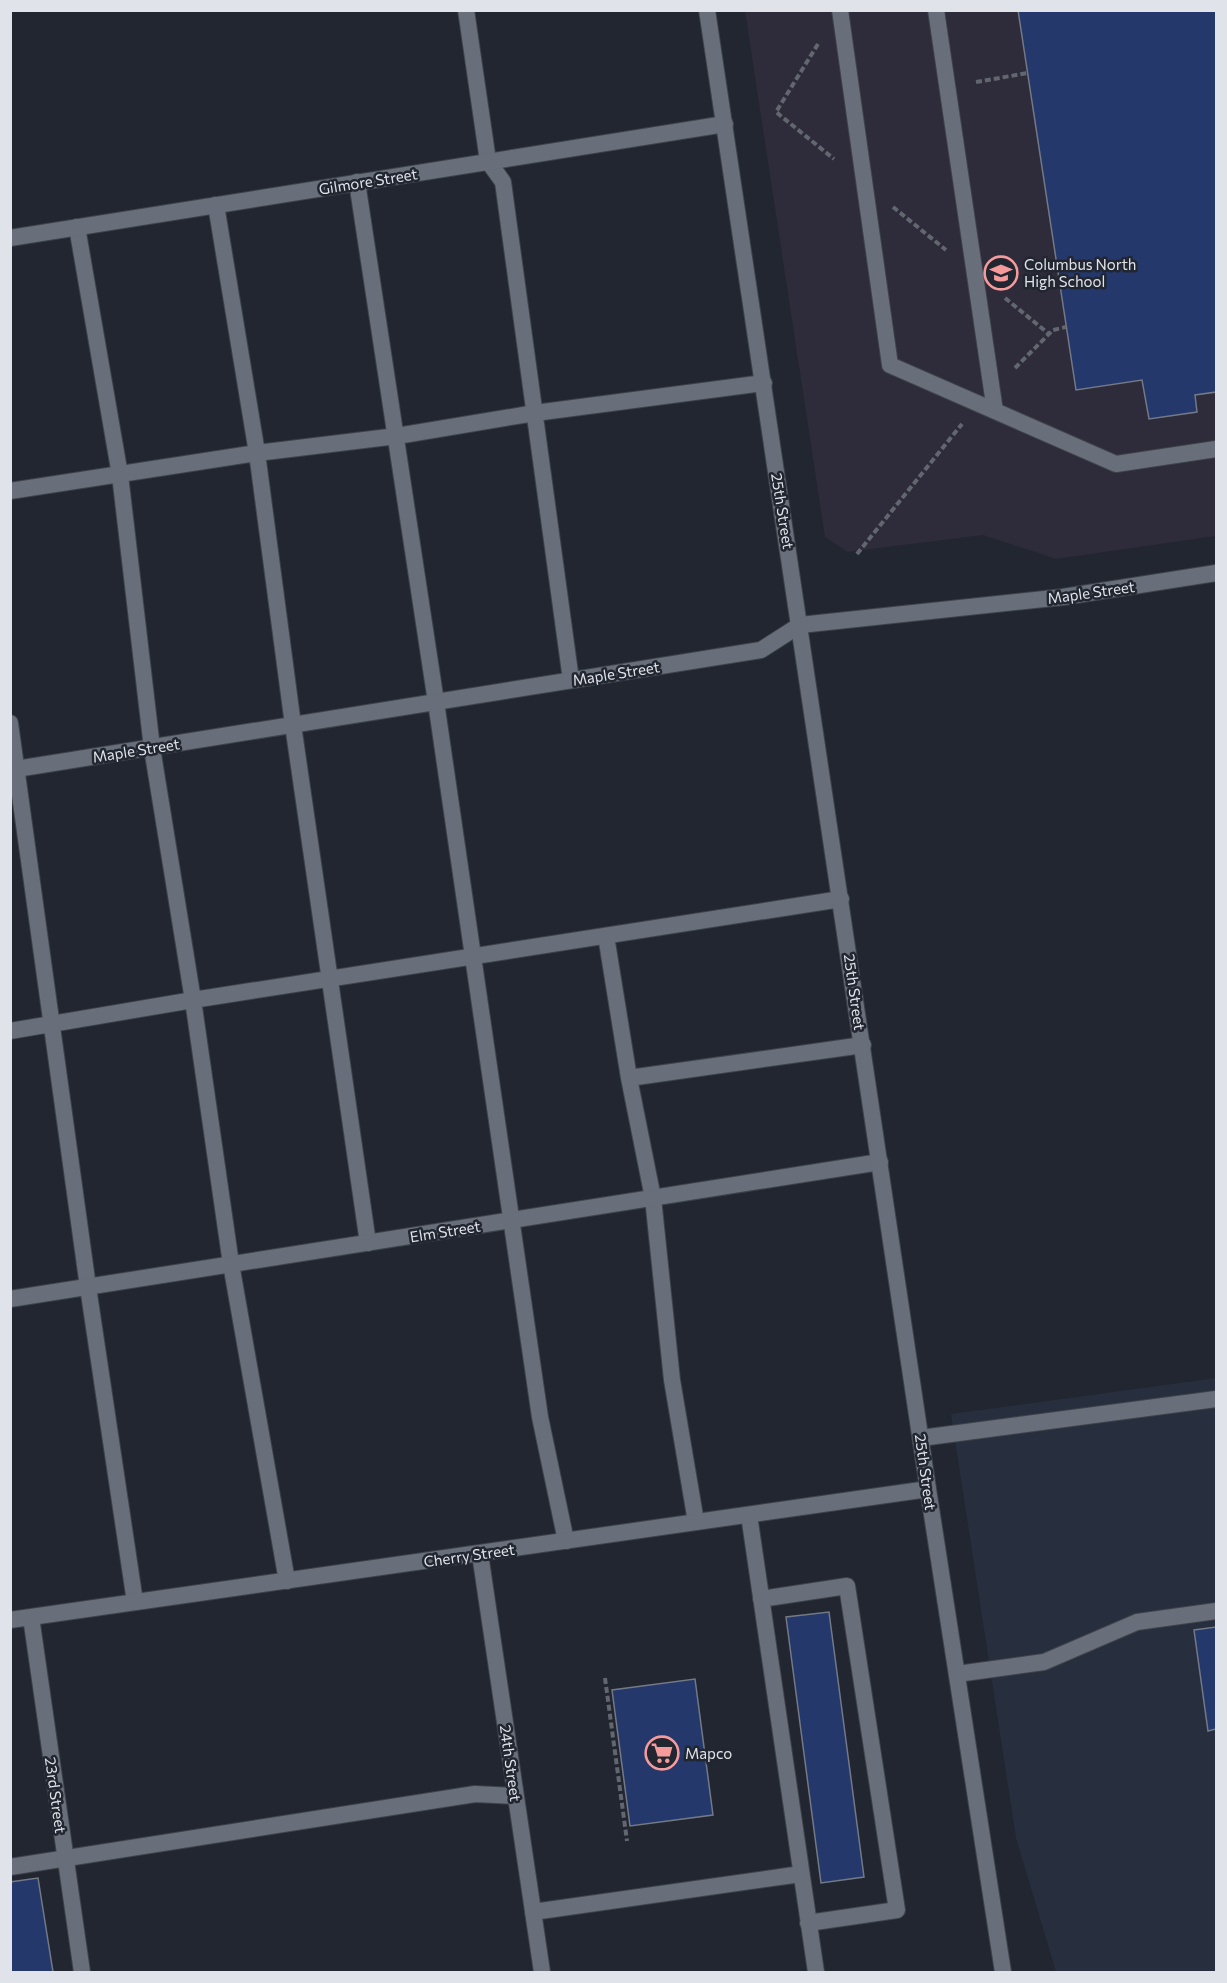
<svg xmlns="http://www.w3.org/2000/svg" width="1227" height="1983" viewBox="0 0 1227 1983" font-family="Commissioner,sans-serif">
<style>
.built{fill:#272e3e}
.education{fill:#2e2b3b}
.building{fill:#24386c;stroke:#737985;stroke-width:1.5}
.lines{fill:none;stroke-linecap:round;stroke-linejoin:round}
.service-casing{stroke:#3e424a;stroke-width:18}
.minor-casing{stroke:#3e424a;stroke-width:18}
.secondary-casing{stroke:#3e424a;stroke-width:18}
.path{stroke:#62666f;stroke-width:4;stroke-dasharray:6 3;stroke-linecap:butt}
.service{stroke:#686e7a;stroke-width:16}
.minor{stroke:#686e7a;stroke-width:16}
.secondary{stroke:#686e7a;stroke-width:16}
.labels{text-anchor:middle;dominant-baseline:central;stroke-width:5;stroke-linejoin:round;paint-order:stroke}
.street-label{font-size:15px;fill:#e0e3ea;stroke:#212630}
.poi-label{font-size:15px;fill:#e0e3ea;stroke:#212630;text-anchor:start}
</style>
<rect width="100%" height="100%" fill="#212630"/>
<!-- built -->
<path class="built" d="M1216 1378V1972H1056L1016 1838 951 1414Z"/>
<!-- education -->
<path class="education" d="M745 11H1216V536L1056 559 983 535 847 552 825 537Z"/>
<!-- building -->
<path class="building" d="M1018 10H1216V392L1195 395 1197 412 1149 419 1142 380 1076 390Z
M829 1612 864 1877 821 1883 786 1617Z
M1216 1627V1729L1208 1731 1194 1630Z
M695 1679 713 1815 630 1826 612 1690Z
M38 1878 53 1972H10V1882Z"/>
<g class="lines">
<!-- service casing -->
<g class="service-casing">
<path id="service" d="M466 10 488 161 503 182 571 680
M840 10 890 365 1116 464 1216 449
M936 10 995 411
M357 182 436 702 540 1417 566 1541
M216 205 257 453 293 725 368 1243
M77 227 120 475 152 748 193 1000 231 1264 287 1581
M10 491 257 453 397 436 535 413 764 383
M10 723 88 1287 135 1602
M606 936 629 1078 653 1198 672 1380 696 1522
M10 1031 193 1000 841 899
M629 1078 863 1045
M921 1438 1216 1399
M749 1515 816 1972
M761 1599 847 1586 897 1910 808 1923
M957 1674 1044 1662 1137 1622 1216 1611
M10 1867 475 1794 515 1796
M533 1912 801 1874"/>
</g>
<!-- minor casing -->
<g class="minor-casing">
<path id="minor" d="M10 238 725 124
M10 770 761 650 800 625 1063 597 1216 573
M10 1299 880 1162
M480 1554 542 1972
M31 1617 82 1972
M10 1620 928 1489"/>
</g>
<!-- secondary casing -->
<g class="secondary-casing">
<path id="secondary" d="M707 10 928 1489 1003 1972"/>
</g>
<!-- path -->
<path class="path" d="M818 44 776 112 834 159
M976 82 1028 73
M893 207 946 250
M1005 298 1049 334
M1015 368 1053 330 1066 327
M857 554 962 424
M605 1678 627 1841"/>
<!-- service -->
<use href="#service" class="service"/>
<!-- minor -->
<use href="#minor" class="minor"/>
<!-- secondary -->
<use href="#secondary" class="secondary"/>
</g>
<!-- icons -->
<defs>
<g id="school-ring" transform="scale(1.725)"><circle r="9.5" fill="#212630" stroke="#f59b9b" stroke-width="1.5"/><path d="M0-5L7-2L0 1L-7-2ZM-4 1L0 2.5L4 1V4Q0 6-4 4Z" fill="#f59b9b"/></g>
<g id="supermarket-ring" transform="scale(1.725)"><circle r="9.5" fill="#212630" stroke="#f59b9b" stroke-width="1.5"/><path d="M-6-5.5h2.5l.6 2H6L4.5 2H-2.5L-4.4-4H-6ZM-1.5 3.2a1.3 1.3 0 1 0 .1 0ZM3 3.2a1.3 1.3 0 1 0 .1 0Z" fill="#f59b9b"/></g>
</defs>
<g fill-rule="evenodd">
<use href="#school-ring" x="1001" y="273"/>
<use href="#supermarket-ring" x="662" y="1753"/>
</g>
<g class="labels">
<!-- street labels -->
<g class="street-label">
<text transform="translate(368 181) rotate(-9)">Gilmore Street</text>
<text transform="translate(783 511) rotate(81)">25th Street</text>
<text transform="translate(1091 592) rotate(-8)">Maple Street</text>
<text transform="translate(616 673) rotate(-9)">Maple Street</text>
<text transform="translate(136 750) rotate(-9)">Maple Street</text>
<text transform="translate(855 992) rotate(82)">25th Street</text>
<text transform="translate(445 1231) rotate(-9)">Elm Street</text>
<text transform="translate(926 1472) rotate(82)">25th Street</text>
<text transform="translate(469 1555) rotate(-8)">Cherry Street</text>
<text transform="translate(511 1763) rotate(82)">24th Street</text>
<text transform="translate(56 1795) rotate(82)">23rd Street</text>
</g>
<!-- poi labels -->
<g class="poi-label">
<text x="1024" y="264">Columbus North<tspan x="1024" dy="17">High School</tspan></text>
<text x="685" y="1753">Mapco</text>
</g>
</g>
<!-- border -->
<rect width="1227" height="1983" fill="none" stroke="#e0e3ea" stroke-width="24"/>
</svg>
